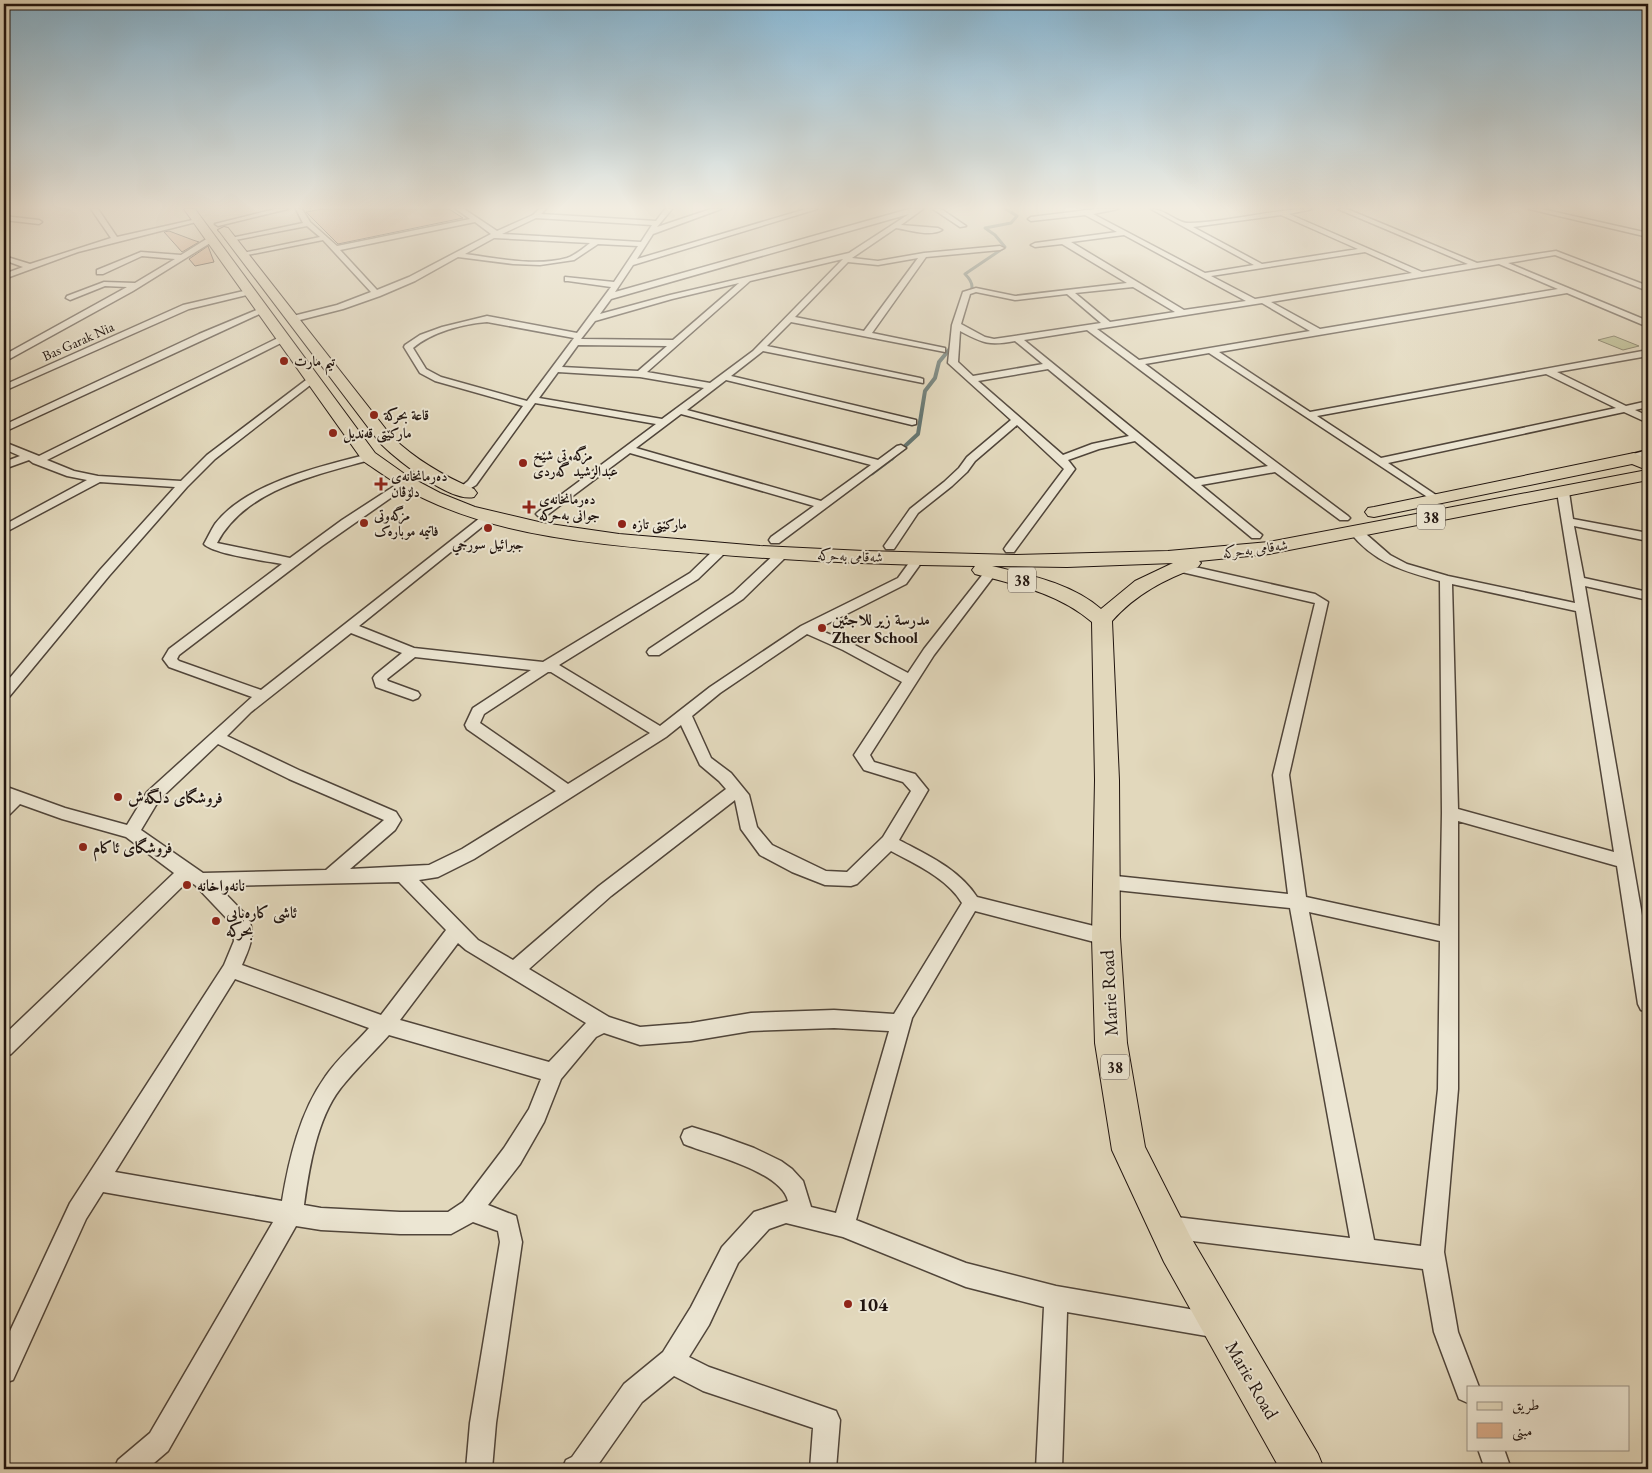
<svg xmlns="http://www.w3.org/2000/svg" width="1652" height="1473" viewBox="0 0 1652 1473" font-family="'EB Garamond',Amiri,serif">
<style>
.green{fill:#b8bd8d;stroke:#6c684e}
.lines{fill:none;stroke-linecap:round;stroke-linejoin:round}
.stream-far2{stroke:#667772;stroke-width:3}
.stream-far1{stroke:#667772;stroke-width:4}
.stream{stroke:#667772;stroke-width:4.5}
.building{fill:#d8ab88;stroke:#20140f}
.minor-casing{stroke:#50453a;stroke-width:3}
.secondary-casing{stroke:#20140f;stroke-width:3}
.primary-casing{stroke:#20140f;stroke-width:2}
.minor{fill:#ece6d3;fill-rule:evenodd}
.secondary{fill:#ece6d3;fill-rule:evenodd}
.primary{fill:#e2d8bc;fill-rule:evenodd}
.poi-dot{fill:#8f2418;stroke:#ece6d3;stroke-width:2}
.labels{text-anchor:middle;dominant-baseline:central;stroke-width:4;stroke-linejoin:round;paint-order:stroke}
.far-street-label{font-size:14px;fill:#20140f;stroke:#ece6d3}
.far-poi-label{font-size:14px;font-weight:bold;fill:#20140f;stroke:#ece6d3;text-anchor:start}
.shield{fill:#ece6d3;stroke:#5d534a;stroke-width:1}
.shield-label{font-size:15px;font-weight:bold;fill:#20140f}
.poi-label{font-size:16px;font-weight:bold;fill:#20140f;stroke:#ece6d3;text-anchor:start}
.near-street-label{font-size:19px;fill:#20140f;stroke:#ece6d3}
.near-poi-label{font-size:19px;font-weight:bold;fill:#20140f;stroke:#ece6d3;text-anchor:start}
</style>
<rect width="100%" height="100%" fill="#e2d8bc"/>
<filter id="stains"><feTurbulence type="fractalNoise" baseFrequency=".004" numOctaves="4"/><feColorMatrix values="0 0 0 0 .2 0 0 0 0 .09 0 0 0 0 .02 0 0 0 .5 -.17"/></filter>
<radialGradient id="worn" r=".72"><stop offset=".6" stop-color="#630" stop-opacity="0"/><stop offset="1" stop-color="#630" stop-opacity=".3"/></radialGradient>
<!-- green -->
<path class="green" d="M1614 336 1639 346 1623 350 1598 340Z"/>
<g class="lines">
<!-- stream-far2 -->
<path class="stream-far2" d="M967 301C973 289 975 284 965 274L1005 247 995 235 985 228 1011 223 1017 216 1006 209"/>
<!-- stream-far1 -->
<path class="stream-far1" d="M891 459 918 434 925 391 935 378 939 362 953 345"/>
<!-- stream -->
<path class="stream" d="M872 473 892 458"/>
</g>
<!-- building -->
<path class="building" d="M322 209H449L463 218 338 244 306 212Z
M169 231 193 240 199 242 182 252 164 232Z
M208 246 214 262 195 266 189 259Z"/>
<g class="lines">
<!-- minor casing -->
<g class="minor-casing">
<path id="minor" d="M91 209H98L117 237 197 219 200 221 78 252 4 279V274L23 267 4 260V256L30 264 111 238Z
M275 209H288L218 226 215 224Z
M296 209H302L310 222 337 246 470 219 456 209H464L497 231 533 215 539 209H546L541 214 656 221 665 209H672L657 227 711 209H721L653 234 637 259 806 209H817L633 265 615 292 909 209H923L901 225 938 228 942 230C930 237 909 230 896 228L852 258 878 261 924 253 1000 246 1004 248 1000 250 926 257 872 333 945 348V352L791 322 767 346 920 378 923 379V383L763 351 731 376 916 420V424L912 425 726 380 687 410 878 460 897 446 901 445 906 448 779 543H771L769 540 771 537 814 506 630 453 546 516H538L536 514 538 512 656 424 535 403 476 485 463 493 457 490 468 481 523 406 435 381 420 373 404 347 405 345 420 335 442 327 487 316 577 333 611 287 568 281H565V277L614 282 638 246 598 244 574 260 540 265 513 264 458 257 415 281 380 296 343 309 292 322 288 319 289 317 337 305 371 292 323 240 242 256 238 254 320 237 307 226 230 241 226 239 303 223ZM909 214 849 253 670 295 600 314 611 299ZM536 218 652 225 641 242 502 234ZM475 222 491 234 409 277 377 290 340 250ZM494 238H495L590 243C583 249 575 255 567 258 535 267 497 258 465 254ZM918 258 864 331 795 317 848 262 878 265ZM843 259 753 351 710 383 647 372 750 281ZM739 283 673 340 581 339 595 321 672 299ZM487 322 574 338 527 401 441 377 426 369 413 348C432 332 462 324 487 322ZM578 345 667 346 638 371 562 367ZM558 372 640 377 704 388 662 419 539 398ZM681 414 871 465 821 501 636 448Z
M933 209H941L966 226 960 227Z
M1096 209H1118L1093 214 1205 273 1254 265 1151 209C1166 209 1177 224 1190 223 1231 222 1271 209 1312 209L1289 214 1422 272 1468 264 1338 209H1347L1477 263 1556 251 1648 286V291L1555 255 1508 263 1648 321V327L1567 293 1219 352 1310 412 1648 350V356L1557 372 1626 406 1648 401V407L1635 410 1648 416V423L1624 412 1388 463 1439 497 1441 499 1435 502 1209 353 1145 364 1348 516 1350 518 1348 520H1340L1275 472 1201 485 1262 535 1260 538H1252L1135 441 1099 449 1068 460 1075 469 1014 552H1006L1004 549 1006 546 1064 469 1017 425 975 461 967 472 952 486 918 513 894 549H886L884 546 910 509 944 482 959 468 967 457 1011 420 948 363 952 325 963 292 976 288 1015 296 1127 283 1062 244 1035 247 1031 245 1035 243 1117 232 1085 215 1031 221 1028 219 1031 217ZM1281 215 1358 249 1262 264 1193 227ZM1124 235 1246 301 1184 310 1071 242ZM1365 252 1412 273 1255 299 1211 276ZM1499 264 1558 289 1320 329 1271 302ZM1133 287 1175 312 1110 322 1075 293ZM976 292 1015 300 1067 294 1101 323 994 339 985 337 961 324 970 294ZM1262 303 1310 331 1139 360 1097 329ZM1087 330 1268 466 1195 479 1024 340ZM960 331C983 343 988 346 1015 341L1043 364 973 376 958 362ZM1048 369 1129 436 1092 444 1063 455 978 381ZM1546 374 1616 408 1381 458 1317 416Z
M1529 209H1542L1648 233V237Z
M4 216 39 220 42 222 39 224 4 220Z
M208 238 215 240 133 291 4 362V355L127 287 105 286 70 300 66 298 67 296 104 282 135 283 175 259 142 256 103 274H97V270L141 252 181 255Z
M248 290H251V294L189 309 4 391V385L183 305Z
M259 309 266 311 4 432V425L199 334Z
M282 336 286 339 285 341 47 460 74 471 98 476 181 481 207 455 310 377H316L318 379 215 459 187 487 109 576 9 697 4 699V685L100 570 175 487 100 482 4 533V525L87 480 67 476 33 463 29 460 4 469V462L20 456 4 449V442L39 456Z
M369 454 373 455 374 457 373 459C318 475 246 488 217 543L290 558 342 520 402 481 406 480 412 483 322 546 179 655 177 659 179 661 261 690 485 514H493L495 516 493 518 359 626 414 648 543 662 690 573 717 547H725L727 550 725 553 698 579 559 665 660 726 710 687 801 626 898 578 914 556 918 555 924 559 906 584 817 629 853 644 908 673 924 649 987 569 991 568 997 572 934 655 870 755 874 762 915 774 928 790 899 840C927 855 959 869 977 897L1106 929 1112 932 1115 937 1112 942 1106 945 975 911 912 1018 856 1220 966 1263 1056 1286 1218 1314 1227 1317 1230 1326 1227 1335 1218 1338 1067 1312 1062 1469H1036L1044 1307 966 1287 843 1237 786 1223 769 1229 738 1263 709 1325 689 1357 709 1367 836 1411 840 1420 836 1469H810L813 1428 703 1391 674 1376 642 1402 595 1469H562L566 1460 572 1457 624 1384 663 1352 691 1307 722 1247 754 1212 788 1201C781 1171 710 1155 684 1144L681 1137 684 1130 692 1127 718 1135 754 1148 781 1161 792 1169 803 1181 811 1207 836 1213 889 1031 834 1028 751 1031 691 1041 640 1045 604 1033 596 1037 561 1079 544 1122 520 1164 488 1205 516 1216 522 1242 496 1423 492 1469H466L470 1423 500 1242 498 1231 473 1222 451 1234H400L321 1230 296 1226 168 1451 147 1469H114L118 1460 150 1433 273 1222 103 1192 86 1219 13 1380 4 1383V1344L70 1203 224 965 234 941 232 924 195 885 188 881 11 1054 4 1057V1035L174 873 126 837 62 819 20 804 10 814 4 816V801L6 799 4 798V786L65 808 127 825 147 792 252 697 169 667 163 659 169 649 282 564C266 561 213 554 204 544 208 537 211 530 215 524 246 483 322 466 369 454ZM351 633 402 653 375 675 373 678 376 687 413 700 418 698 420 695 418 692 388 681 387 679 415 657 531 670 473 708 465 725 467 729 556 791 462 849 429 865 350 869 395 830 401 820 396 812 301 771 227 736 251 712ZM807 634 843 650 902 682 854 755 864 770 903 782 911 791 883 837 847 872 826 871 772 845 757 827 749 795 731 773 711 758 692 716 720 693ZM548 672H551L650 733 568 784 480 723 484 714ZM681 725 700 765 719 781 726 789 599 886 513 960 478 940 419 880 438 877 474 859 666 737ZM218 744 289 779 384 820 326 870 203 873 141 830 159 800ZM735 800 741 829 760 855 792 872 825 885 851 886 857 884 891 851C915 864 947 878 962 903L894 1014 834 1010 751 1013 691 1023 640 1027 609 1017 529 969 611 896ZM399 882 446 930 381 1015 242 965C249 948 257 934 247 916L218 886ZM458 943 466 950 586 1023 549 1062 400 1020ZM235 979 369 1028C355 1044 337 1059 325 1077 300 1112 289 1159 282 1201L115 1172ZM389 1035 541 1079 529 1109 504 1148 463 1202 448 1212H400L321 1208 304 1205C309 1168 317 1119 340 1089 355 1070 373 1053 389 1035Z
M1563 489 1569 492 1573 519 1648 533V541L1574 526 1584 578 1648 592V600L1585 586 1648 950V1012L1641 1010 1638 1004 1617 866 1458 821V1089L1444 1252 1458 1332 1479 1387H1468V1403L1459 1399 1434 1332 1423 1269 1168 1238 1160 1235 1157 1227 1160 1219 1168 1216 1350 1238 1290 908 1106 889 1100 887 1097 882 1100 877 1106 875 1288 894 1273 775 1315 603 1173 570 1171 567 1173 564 1177 563 1315 594 1328 602 1289 775 1306 897 1440 926 1442 813 1440 581C1403 571 1374 563 1349 531L1351 528H1359L1390 555 1407 564 1448 576 1575 603 1557 492ZM1452 584 1576 611 1614 852 1458 809ZM1309 912 1440 941 1438 1089 1421 1246 1374 1240Z
M783 549 787 550 789 553 787 556 743 599 659 655H649L647 652 649 649 733 593 779 550Z
M1478 1449H1504L1511 1469H1485Z"/>
</g>
<!-- secondary casing -->
<g class="secondary-casing">
<path id="secondary" d="M1648 450V459L1634 463 1629 461 1626 458 1629 455Z"/>
</g>
<!-- primary casing -->
<g class="primary-casing">
<path id="primary" d="M184 209H195L375 453 406 475 440 493 475 507 543 523 619 534 760 546 864 551 1016 555 1168 551 1269 542 1647 470 1632 464 1374 517 1368 516 1365 512 1368 508 1374 507 1634 453 1648 459V480L1269 554 1199 561 1201 563 1198 567C1165 579 1136 594 1112 621L1119 780 1120 937 1127 1043 1145 1147 1190 1236 1318 1454 1324 1469H1280L1164 1262 1112 1150 1095 1043 1092 937 1095 780 1092 622C1058 593 1017 585 975 574L972 570 975 566C883 565 791 561 700 553 609 545 511 539 427 500 404 490 384 475 363 461ZM1173 563 1135 581 1101 609C1071 583 1029 575 992 566L1067 567Z
M224 227 228 228 392 437C416 460 444 476 474 489L477 493 474 497C451 503 397 460 380 443L220 232 218 230Z"/>
</g>
<!-- minor -->
<use href="#minor" class="minor"/>
<!-- secondary -->
<use href="#secondary" class="secondary"/>
<!-- primary -->
<use href="#primary" class="primary"/>
</g>
<!-- sky -->
<linearGradient id="sky" x2="0" y2="1"><stop stop-color="#87b6d3"/><stop offset="0.5" stop-color="#f2ede1"/><stop offset="1" stop-color="#f2ede1" stop-opacity="0"/></linearGradient>
<rect width="1652" height="415" fill="url(#sky)"/>
<!-- markers -->
<g class="poi-dot">
<circle cx="284" cy="361" r="5"/>
<circle cx="374" cy="415" r="5"/>
<circle cx="333" cy="433" r="5"/>
<circle cx="523" cy="463" r="5"/>
<path d="M378.5 476.5h5v5h5v5h-5v5h-5v-5h-5v-5h5z"/>
<path d="M526.5 499.5h5v5h5v5h-5v5h-5v-5h-5v-5h5z"/>
<circle cx="364" cy="523" r="5"/>
<circle cx="622" cy="524" r="5"/>
<circle cx="488" cy="528" r="5"/>
<circle cx="822" cy="628" r="5"/>
<circle cx="118" cy="797" r="5"/>
<circle cx="83" cy="847" r="5"/>
<circle cx="187" cy="885" r="5"/>
<circle cx="216" cy="921" r="5"/>
<circle cx="848" cy="1304" r="5"/>
</g>
<g class="labels">
<!-- far-street labels -->
<g class="far-street-label">
<text transform="translate(78 341) rotate(-24)">Bas Garak Nia</text>
<text transform="translate(1255 549) rotate(-8)">شەقامی بەحرکە</text>
<text transform="translate(850 556) rotate(2)">شەقامی بەحرکە</text>
</g>
<!-- far-poi labels -->
<g class="far-poi-label">
<text x="294" y="361">تيم مارت</text>
<text x="384" y="415">قاعة بحركة</text>
<text x="343" y="433">مارکێتی قەندیل</text>
<text x="533" y="455">مزگەوتی شێخ<tspan x="533" dy="16">عبدالرشید گەردی</tspan></text>
<text x="391" y="476">دەرمانخانەی<tspan x="391" dy="16">دلۆڤان</tspan></text>
<text x="539" y="499">دەرمانخانەی<tspan x="539" dy="16">جوانی بەحرکە</tspan></text>
<text x="374" y="515">مزگەوتی<tspan x="374" dy="16">فاتیمە موبارەک</tspan></text>
<text x="632" y="524">مارکێتی تازە</text>
<text x="488" y="544" text-anchor="middle">جبرائيل سورجي</text>
</g>
<!-- shield labels -->
<g class="shield">
<rect x="1417" y="504.5" width="28" height="25" rx="4"/>
<rect x="1008" y="567.5" width="28" height="25" rx="4"/>
<rect x="1101" y="1054.5" width="28" height="25" rx="4"/>
</g>
<g class="shield-label">
<text x="1431" y="517">38</text>
<text x="1022" y="580">38</text>
<text x="1115" y="1067">38</text>
</g>
<!-- poi labels -->
<g class="poi-label">
<text x="832" y="619">مدرسة زير للاجئين<tspan x="832" dy="18">Zheer School</tspan></text>
<text x="128" y="797">فروشگای دلگه‌ش</text>
<text x="93" y="847">فروشگای ئاکام</text>
<text x="197" y="885">نانەواخانە</text>
<text x="226" y="912">ئاشی کارەبایی<tspan x="226" dy="18">بحرکە</tspan></text>
</g>
<!-- near-street labels -->
<g class="near-street-label">
<text transform="translate(1109 993) rotate(-93)">Marie Road</text>
<text transform="translate(1252 1380) rotate(60)">Marie Road</text>
</g>
<!-- near-poi labels -->
<g class="near-poi-label">
<text x="858" y="1304">104</text>
</g>
</g>
<!-- margin -->
<rect width="1652" height="1473" fill="none" stroke="#e2d8bc" stroke-width="20"/>
<rect x="5" y="5" width="1642" height="1463" fill="none" stroke="#20140f" stroke-width="2.5"/>
<rect x="10" y="10" width="1632" height="1453" fill="none" stroke="#20140f"/>
<!-- legend -->
<rect x="1467" y="1386" width="162" height="65" fill="#ece6d3" stroke="#9a9285"/>
<rect x="1477" y="1402" width="25" height="8" fill="#e2d8bc" stroke="#9a9285"/>
<text x="1512" y="1410" font-size="15" fill="#20140f">طريق</text>
<rect x="1477" y="1423" width="25" height="15" fill="#d8ab88" stroke="#9a9285"/>
<text x="1512" y="1436" font-size="15" fill="#20140f">مبنى</text>
<rect width="100%" height="100%" filter="url(#stains)"/>
<rect width="100%" height="100%" fill="url(#worn)"/>
</svg>
